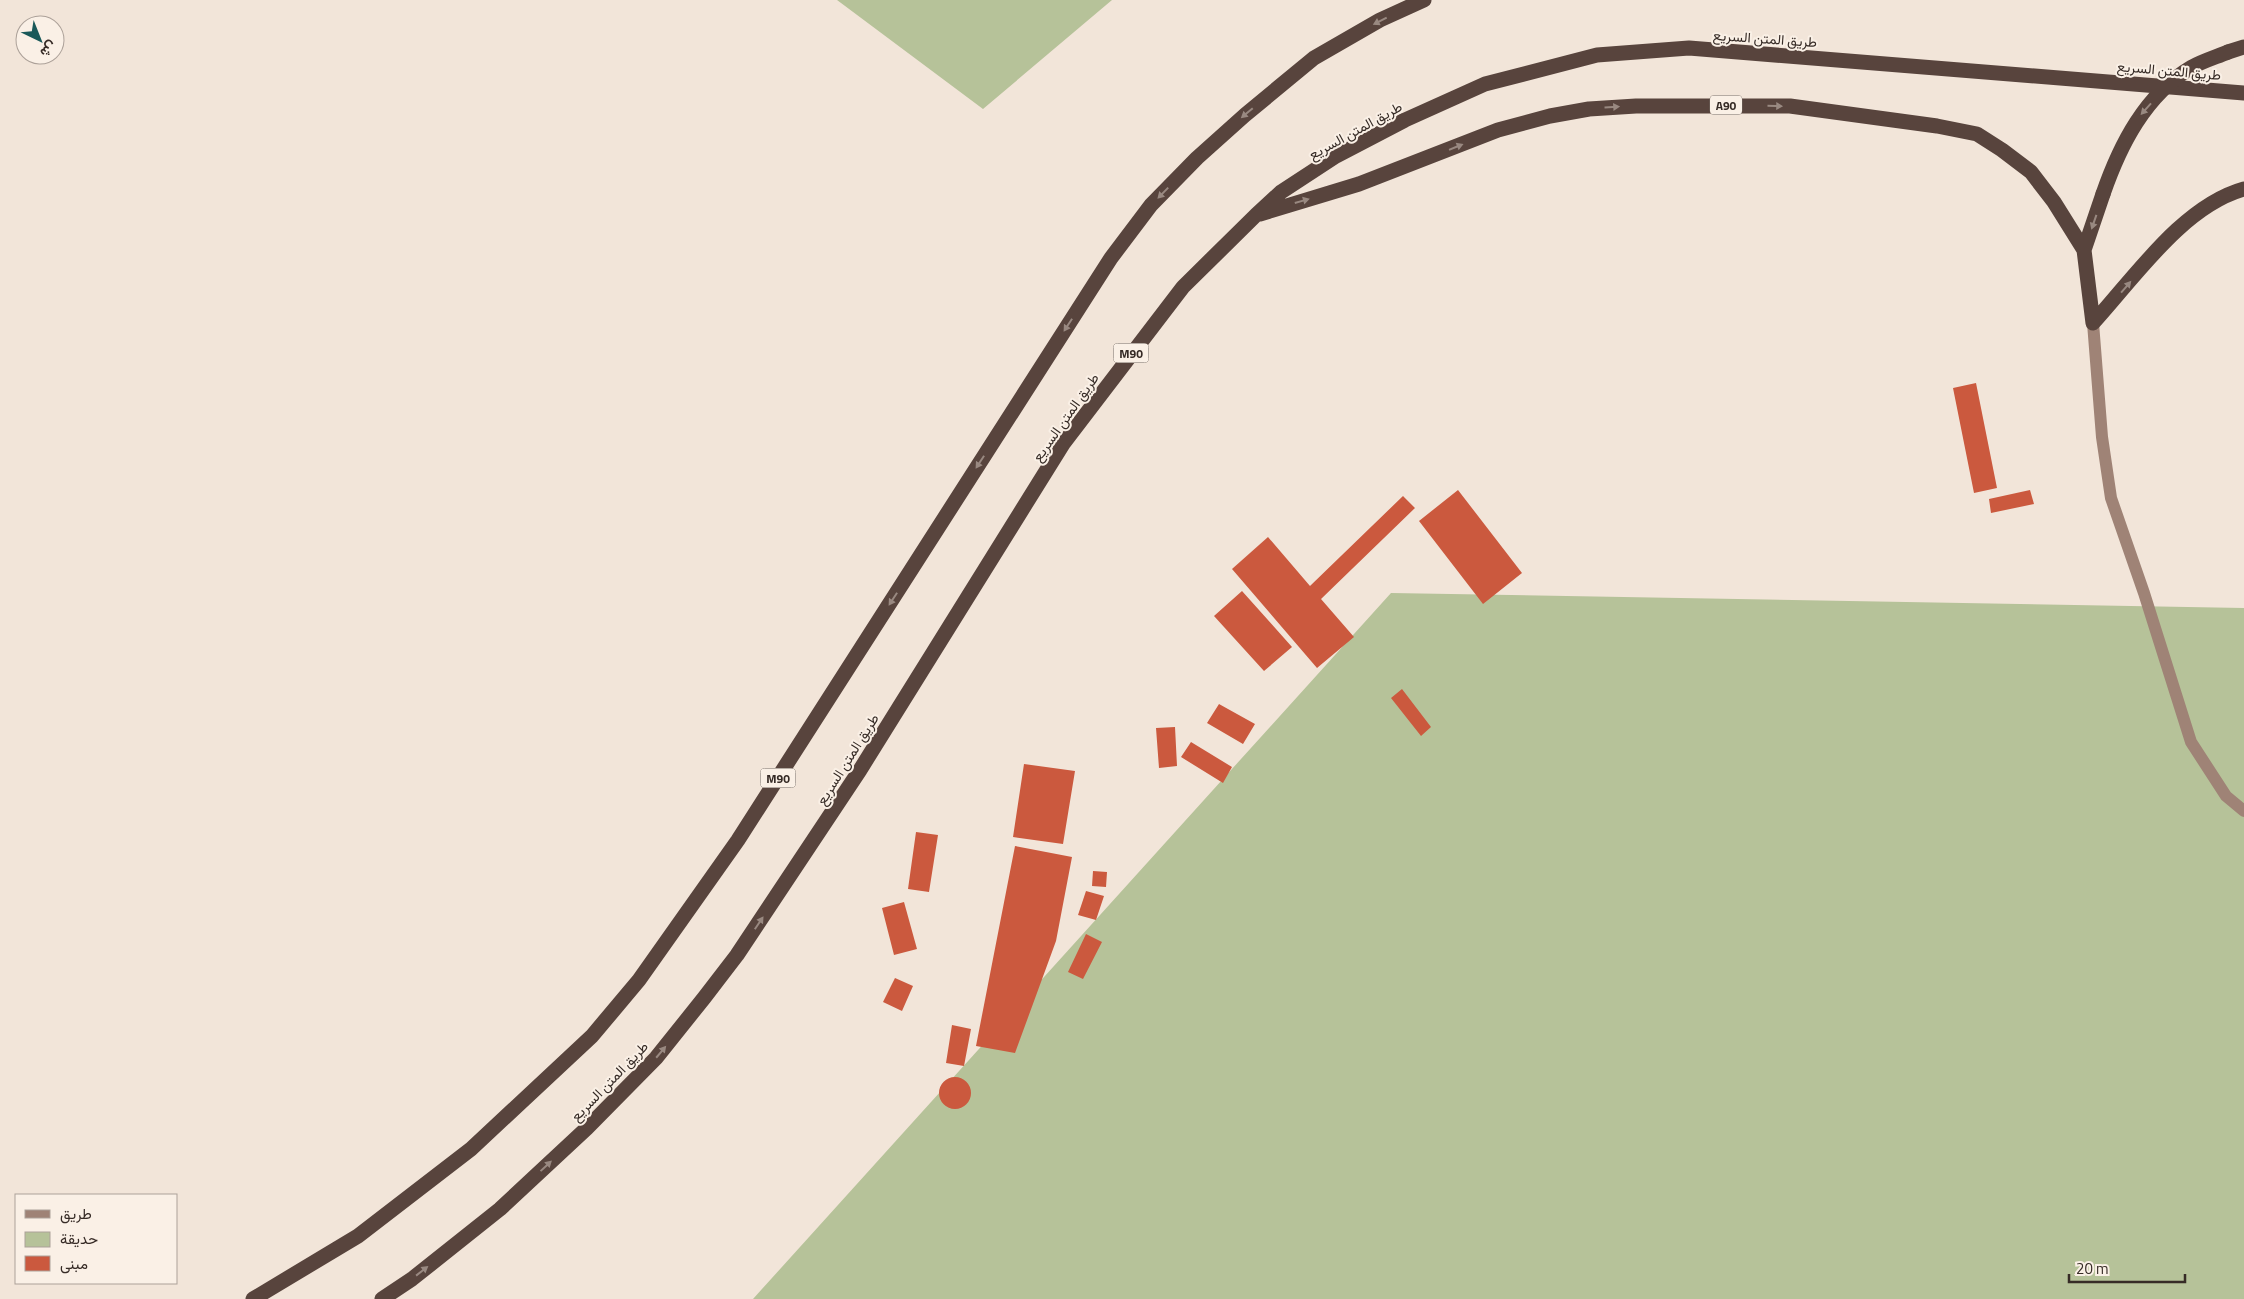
<svg xmlns="http://www.w3.org/2000/svg" width="2244" height="1299" viewBox="0 0 2244 1299" font-family="'Titillium Web',Vazirmatn,sans-serif">
<style>
.green{fill:#b6c299}
.building{fill:#cb593e}
.lines{fill:none;stroke-linecap:round;stroke-linejoin:round}
.secondary{stroke:#9f8376;stroke-width:12}
.highway{stroke:#58443d;stroke-width:15}
.highway-bridge{stroke:#58443d;stroke-width:15}
.oneway{fill:#998981}
.labels{text-anchor:middle;dominant-baseline:central;stroke-width:4;stroke-linejoin:round;paint-order:stroke}
.shield{fill:#faf0e6;stroke:#716660;stroke-width:1}
.shield-label{font-size:12px;font-weight:bold;fill:#362b26}
.street-label{font-size:14px;fill:#362b26;stroke:#faf0e6}
</style>
<rect width="100%" height="100%" fill="#f2e5d9"/>
<!-- green -->
<path class="green" d="M837 0H1112L983 109Z
M1391 593 2244 608V1299H753Z"/>
<!-- building -->
<path class="building" d="M1976 383 1997 488 1974 493 1953 388Z
M1458 490 1522 573 1483 604 1419 521Z
M2030 490 2034 504 1991 513 1989 499Z
M1403 496 1415 508 1321 599 1354 637 1317 668 1232 569 1268 537 1310 586Z
M1242 591 1292 647 1264 671 1214 616Z
M1402 689 1431 727 1421 736 1391 698Z
M1219 704 1255 724 1243 744 1207 723Z
M1175 727 1177 766 1159 768 1156 728Z
M1191 742 1232 767 1223 783 1181 757Z
M1024 764 1075 771 1063 844 1013 837Z
M916 832 938 835 929 892 908 889Z
M1015 846 1072 857 1056 941 1015 1053 976 1046Z
M1093 871 1107 872 1106 887 1092 886Z
M1086 891 1104 896 1096 920 1078 915Z
M904 902 917 949 894 955 882 908Z
M1086 934 1102 942 1083 979 1068 972Z
M895 978 913 986 902 1011 883 1002Z
M952 1025 971 1029 964 1066 946 1063Z
M939 1093a16 16 0 1 1 32 0a16 16 0 1 1-32 0Z"/>
<g class="lines">
<!-- secondary -->
<path class="secondary" d="M2093 323 2102 437 2111 498 2144 593 2191 742 2226 796 2244 811"/>
<!-- highway -->
<path class="highway" d="M2228 52 2244 47
M1260 214 1359 184 1498 130 1550 116 1589 109 1636 106H1790L1937 126 1977 134 2002 150 2031 172 2054 202 2084 250 2093 323
M2084 250 2103 194
M2093 323C2135 277 2183 206 2244 189
M253 1299 358 1236 471 1149 592 1036 639 980 738 840 1111 258 1151 205 1197 158 1245 115 1314 58 1380 20 1424 0
M382 1299 412 1279 500 1209 587 1128 656 1058 704 998 737 955 860 770 1063 444 1183 287 1256 215 1281 192 1336 156 1405 120 1485 84 1597 55 1689 48 2244 93"/>
<!-- highway-bridge -->
<path class="highway-bridge" d="M2103 194C2120 145 2145 95 2192 67 2203 61 2216 57 2228 52"/>
</g>
<!-- one-way arrows -->
<defs><path id="oneway-solid" d="M-6-.8H1V-3.2L6.5 0L1 3.2V.8H-6Z" transform="scale(1.25)"/></defs>
<g class="oneway">
<use href="#oneway-solid" transform="translate(1380 21) rotate(153)"/>
<use href="#oneway-solid" transform="translate(1775 106) rotate(1)"/>
<use href="#oneway-solid" transform="translate(1612 107) rotate(-4)"/>
<use href="#oneway-solid" transform="translate(2146 109) rotate(132)"/>
<use href="#oneway-solid" transform="translate(1247 113) rotate(140)"/>
<use href="#oneway-solid" transform="translate(1456 147) rotate(-22)"/>
<use href="#oneway-solid" transform="translate(1163 193) rotate(134)"/>
<use href="#oneway-solid" transform="translate(1302 201) rotate(-16)"/>
<use href="#oneway-solid" transform="translate(2094 222) rotate(109)"/>
<use href="#oneway-solid" transform="translate(2126 287) rotate(-49)"/>
<use href="#oneway-solid" transform="translate(1068 325) rotate(123)"/>
<use href="#oneway-solid" transform="translate(980 462) rotate(123)"/>
<use href="#oneway-solid" transform="translate(893 599) rotate(123)"/>
<use href="#oneway-solid" transform="translate(759 923) rotate(-56)"/>
<use href="#oneway-solid" transform="translate(661 1052) rotate(-50)"/>
<use href="#oneway-solid" transform="translate(546 1166) rotate(-43)"/>
<use href="#oneway-solid" transform="translate(422 1271) rotate(-38)"/>
</g>
<g class="labels">
<!-- shield labels -->
<g class="shield">
<rect x="1710" y="95.5" width="32" height="19" rx="4"/>
<rect x="1113.5" y="343.5" width="35" height="19" rx="4"/>
<rect x="760.5" y="768.5" width="35" height="19" rx="4"/>
</g>
<g class="shield-label">
<text x="1726" y="105">A90</text>
<text x="1131" y="353">M90</text>
<text x="778" y="778">M90</text>
</g>
<!-- street labels -->
<g class="street-label">
<text transform="translate(1765 38) rotate(4)">طريق المتن السريع</text>
<text transform="translate(2169 70) rotate(5)">طريق المتن السريع</text>
<text transform="translate(1355 130) rotate(-29)">طريق المتن السريع</text>
<text transform="translate(1065 417) rotate(-55)">طريق المتن السريع</text>
<text transform="translate(847 759) rotate(-58)">طريق المتن السريع</text>
<text transform="translate(609 1081) rotate(-46)">طريق المتن السريع</text>
</g>
</g>
<!-- legend -->
<rect x="15" y="1194" width="162" height="90" fill="#faf0e6" stroke="#aca199"/>
<rect x="25" y="1210" width="25" height="8" fill="#9f8376" stroke="#aca199"/>
<text x="60" y="1219" font-size="15" fill="#362b26">طريق</text>
<rect x="25" y="1232" width="25" height="15" fill="#b6c299" stroke="#aca199"/>
<text x="60" y="1244" font-size="15" fill="#362b26">حديقة</text>
<rect x="25" y="1256" width="25" height="15" fill="#cb593e" stroke="#aca199"/>
<text x="60" y="1269" font-size="15" fill="#362b26">مبنى</text>
<!-- north arrow -->
<g transform="translate(40 40) rotate(137)"><circle r="24" fill="#faf0e6" stroke="#aca199"/>
<path d="M0-4L9 19L0 12L-9 19Z" fill="#1a5959"/>
<text y="-8" font-size="14" font-weight="bold" text-anchor="middle" fill="#362b26">ش</text>
</g>
<!-- scale -->
<path d="M2069 1274v8h116v-8" fill="none" stroke="#362b26" stroke-width="2.5"/>
<text x="2076" y="1274" font-size="15" fill="#362b26" stroke="#faf0e6" stroke-width="4" paint-order="stroke">20 m</text>
</svg>
